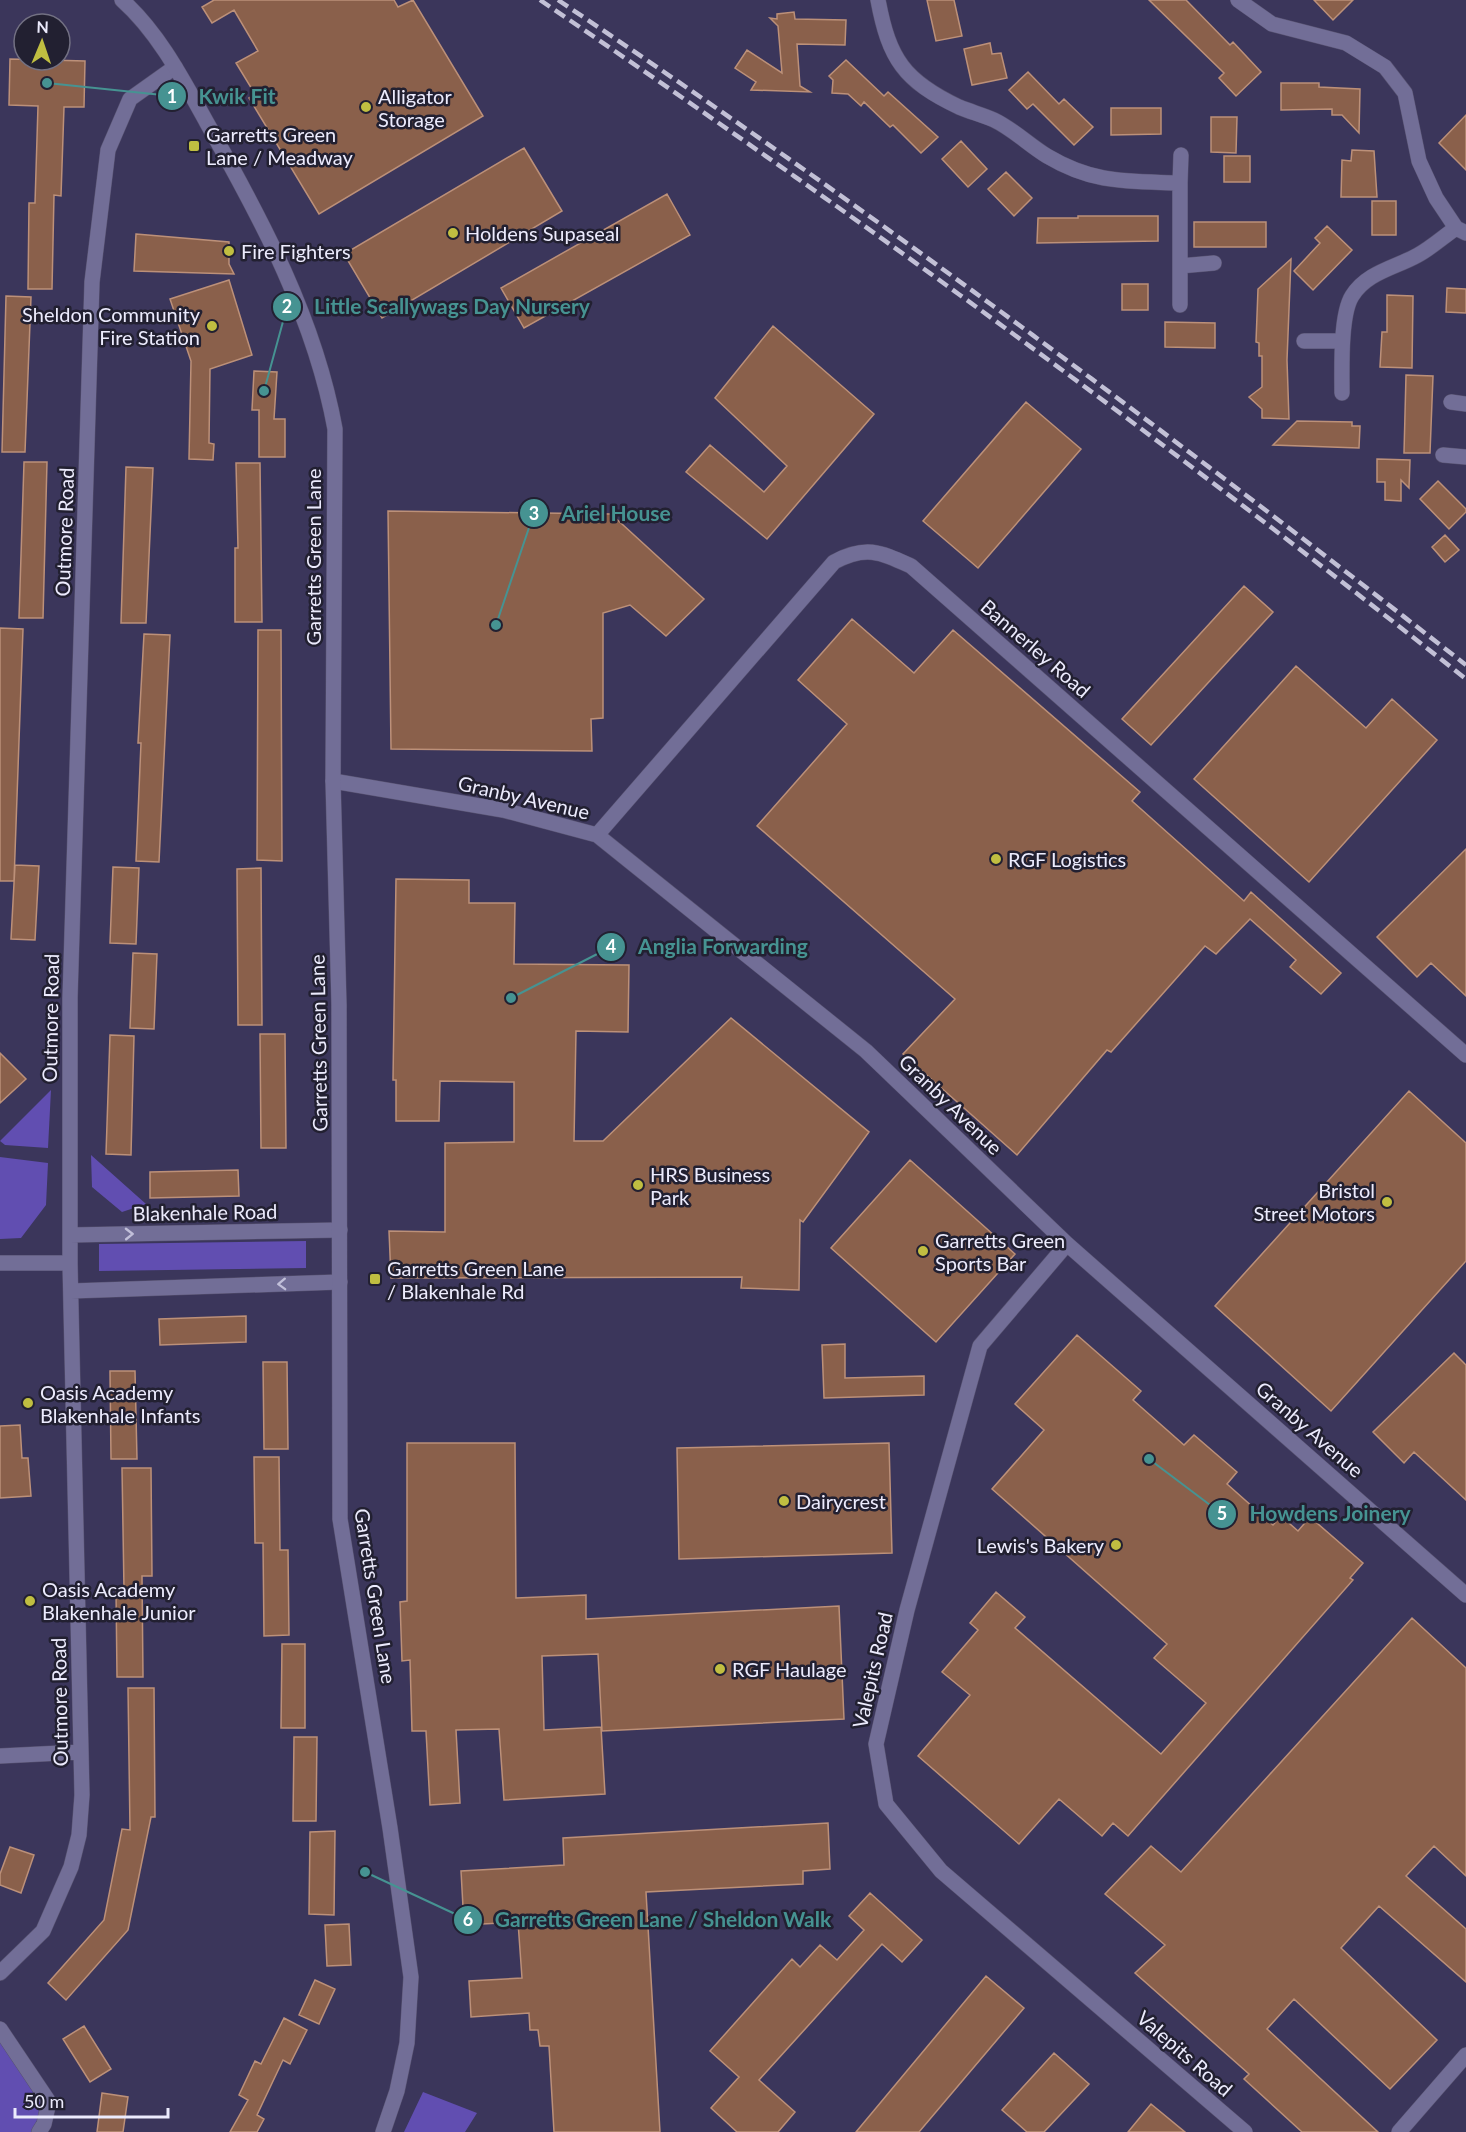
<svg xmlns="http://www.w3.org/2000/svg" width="1466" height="2132" viewBox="0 0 1466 2132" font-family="Lato,sans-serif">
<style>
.green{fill:#614eb1}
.building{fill:#8a604b;stroke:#bc9079;stroke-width:1.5}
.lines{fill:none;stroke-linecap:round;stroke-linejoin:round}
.street-casing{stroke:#575270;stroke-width:16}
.secondary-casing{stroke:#575270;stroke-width:16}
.street{stroke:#726e97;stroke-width:15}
.secondary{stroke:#726e97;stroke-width:15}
.rail{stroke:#c2c0d6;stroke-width:4.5;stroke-dasharray:12 6;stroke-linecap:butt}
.oneway{stroke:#c1bfd9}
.poi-dot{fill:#c0be41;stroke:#222031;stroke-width:2}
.labels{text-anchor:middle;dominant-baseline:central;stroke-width:5;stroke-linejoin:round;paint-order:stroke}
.poi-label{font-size:20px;fill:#ecebfd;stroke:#222031;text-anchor:start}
.street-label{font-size:20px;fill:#ecebfd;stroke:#222031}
.leader{fill:none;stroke:#469392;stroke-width:2}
.callout-dot{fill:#469392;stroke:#222031;stroke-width:2}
.mark-label{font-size:18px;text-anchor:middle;font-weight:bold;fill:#fff}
.callout-label{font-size:21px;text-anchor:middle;font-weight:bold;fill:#469392;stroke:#222031;stroke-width:5;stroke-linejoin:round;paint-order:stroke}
</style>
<rect width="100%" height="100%" fill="#3b365b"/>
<!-- green -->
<path class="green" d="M51 1090 48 1148 5 1145 0 1141Z
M91 1155 146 1204 122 1212 92 1187Z
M0 1157 48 1163 46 1205 21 1238 0 1239Z
M306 1241V1268L99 1271V1244Z
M0 2029 49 2102 39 2132H0Z
M423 2092 477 2113 465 2132H404Z"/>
<!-- building -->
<path class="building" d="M214 0H394L398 7 413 0 483 116 319 214 249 98 255 94 236 63 258 51 234 10 212 23 202 7Z
M927 0H954L962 36 936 41Z
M1149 0H1186L1230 45 1233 42 1261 72 1236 96 1219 78 1224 73Z
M1314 0H1353L1333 20Z
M794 12 795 19 846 20 845 45 797 44 800 86 810 92 751 90 756 82 735 68 747 50 782 73 778 26 770 18 777 19V14Z
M990 43 992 54 1001 53 1007 78 972 85 964 49Z
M10 59 85 61 84 107H64L61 196 54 195 52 289H28L29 203H35L38 106 9 105Z
M846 60 884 96 888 92 938 137 921 153 893 125 890 127 864 102 861 106 848 94 832 93 833 80 829 76Z
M1028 72 1059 104 1064 99 1093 127 1074 145 1033 104 1027 109 1009 90Z
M1281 83H1319V87L1360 89 1359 133 1342 115H1332V109L1281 110Z
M1111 108H1161V134L1111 135Z
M1466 115V170L1439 143Z
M1211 117H1237L1236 153 1211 152Z
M961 141 987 169 968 187 942 159Z
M524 148 562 211 382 318 344 254Z
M1352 150 1374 151 1377 197H1341L1342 160 1351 161Z
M1224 156H1250V182H1224Z
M1006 172 1032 198 1014 216 988 189Z
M667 194 690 235 524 328 501 288Z
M1372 201H1396V235H1372Z
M1078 216H1158V241L1037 243 1038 218H1078Z
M1194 222H1266V247H1194Z
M1327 226 1352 250 1313 290 1294 271 1320 243 1315 238Z
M136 234 229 242V264L234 274 134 271Z
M1291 259 1287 360 1289 419 1262 418V409L1249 397 1262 387V356H1259V343L1256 342 1258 289Z
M229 280 252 355 210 369 209 443 214 444 213 460 189 459 191 361 170 299Z
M1122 284H1148V310H1122Z
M1447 288 1466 289V313L1446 312Z
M1387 295 1413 296 1412 368 1380 367 1382 332H1387Z
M6 296 31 297 25 452H2Z
M1165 322 1215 323V348L1165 347Z
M773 326 874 414 767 539 686 472 710 445 764 492 787 466 715 398Z
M254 371 277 372 274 419H285V457H259V410H252Z
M1406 375 1433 376 1430 453H1404Z
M1026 402 1081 449 978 568 923 521Z
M1297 421 1352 422V426H1360L1359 448 1273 445Z
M1377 459 1410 460 1409 488 1401 480V501L1385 500V482H1377Z
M24 462H47L43 618H19Z
M236 463H260L262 622H235V548H238Z
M126 467 153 468 146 623H121Z
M1438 481 1466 509V512L1449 529 1420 499Z
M388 511 611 514 704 599 666 636 630 605 603 613V718L591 719 592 751 391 749Z
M1445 535 1459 550 1445 562 1432 547Z
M1244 586 1273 612 1151 745 1122 719Z
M852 619 914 673 953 630 1140 792 1132 801 1244 901 1251 892 1341 973 1321 994 1290 967 1296 960 1250 919 1216 954 1205 946 1111 1052 1107 1050 1017 1155 903 1054 955 999 757 826 847 724 798 680Z
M0 628 23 629 14 881H0Z
M258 630H281L282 861 257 860Z
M144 634 170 635 159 862 136 861 141 743H138Z
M1296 666 1366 728 1392 699 1437 740 1309 882 1194 779Z
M1466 849V996L1431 963 1417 977 1377 937Z
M15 865 39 866 35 940 11 939Z
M113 867 139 868 136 944 110 943Z
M261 868 262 1025H238L237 869Z
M396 879 469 880V903H515L514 964 629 965 628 1032 576 1031 574 1141H603L731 1018 869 1132 803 1222 800 1220 799 1290 741 1288 742 1277 391 1278 389 1231 445 1232V1143L514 1142V1082L440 1081 439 1121H396V1080H393Z
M133 953 157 954 154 1029 130 1028Z
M260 1034H285L286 1148H261Z
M110 1035 134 1036 131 1155 106 1154Z
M0 1053 26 1079 0 1103Z
M1409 1091 1466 1143V1261L1331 1411 1215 1306Z
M910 1160 1015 1254 936 1342 831 1248Z
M238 1170 239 1196 150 1198V1172Z
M246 1316V1342L160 1345 159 1319Z
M1077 1335 1141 1391 1133 1400 1184 1445 1194 1435 1237 1472 1227 1484 1273 1525 1281 1516 1298 1531 1310 1517 1363 1563 1350 1578 1353 1580 1128 1836 1113 1823 1102 1836 1059 1799 1019 1844 918 1756 970 1695 942 1672 978 1630 970 1623 996 1592 1025 1617 1015 1628 1161 1754 1206 1703 1154 1658 1167 1644 992 1489 1044 1430 1015 1404Z
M845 1344V1378L924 1376V1395L824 1398 822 1345Z
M1454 1353 1466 1365V1500L1414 1452 1404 1463 1373 1432Z
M263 1362H287L288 1449H264Z
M110 1371H135L137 1459H111Z
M20 1425 22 1458H28L31 1496 0 1498V1426Z
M407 1443H515L516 1598 586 1595V1619L839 1606 844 1719 602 1731 598 1654 542 1656 544 1730 601 1727 605 1794 504 1800 499 1729 456 1730 460 1803 430 1805 426 1731H412L410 1660 402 1661 400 1602 407 1601Z
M889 1443 892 1553 679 1559 677 1448Z
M254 1457H279L280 1550H288L289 1635 264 1636 263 1543H255Z
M122 1468H151L152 1576H142L143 1677H117L116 1590H124Z
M1412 1618 1466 1668V1876L1434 1846 1406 1876 1466 1929V1982L1379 1906 1341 1948 1437 2040 1390 2089 1294 1999 1267 2029 1378 2132H1302L1244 2079 1249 2074 1135 1973 1165 1945 1105 1894 1151 1846 1181 1872Z
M282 1644H305V1728H281Z
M128 1688H154L155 1817H151L128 1930 66 2000 48 1983 104 1920 122 1829 130 1830Z
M294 1737H317L316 1821H293Z
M828 1823 830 1869 803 1871V1884L646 1892 660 2132H554L549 2046H540L538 2030H530L529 2013 471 2017 469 1981 522 1978 518 1922 464 1925 461 1871 564 1865 563 1838Z
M335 1831 334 1915 309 1914 310 1832Z
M10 1847 34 1855 21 1893 0 1885V1874Z
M870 1893 922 1940 902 1962 882 1944 759 2080 795 2112 778 2132H737L711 2108 739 2077 710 2051 792 1959 800 1967 820 1945 837 1960 864 1930 849 1916Z
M349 1924 351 1965 327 1966 325 1925Z
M986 1976 1024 2008 919 2132H856Z
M315 1980 335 1989 319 2024 299 2015Z
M284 2018 307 2030 290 2064 283 2060 257 2115 264 2119 257 2132H230L248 2100 239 2095 255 2061 261 2064Z
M84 2026 111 2069 90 2082 63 2039Z
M1054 2053 1089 2084 1044 2132H1027L1002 2110Z
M102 2093 128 2097 123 2132H97Z
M1151 2104 1185 2132H1128Z"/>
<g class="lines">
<!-- street casing -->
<g class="street-casing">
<path id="street" d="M878 0C889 59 904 81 959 107 971 112 983 115 994 120 1013 129 1029 145 1047 156 1094 184 1127 181 1180 183V305
M1238 0 1272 24 1346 43 1385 67 1405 93 1419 161 1436 198 1456 228 1466 233
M1180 183 1181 155
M1180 266 1214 263
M1304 341H1342
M1342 393C1342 370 1340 315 1352 296 1367 272 1395 268 1418 255 1431 248 1443 237 1456 228
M1451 402 1466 404
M1443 455 1466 457
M333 781 503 810 597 835 866 1051 1067 1244 1466 1595
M597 835 834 562C866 545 880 552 911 566L1466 1055
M70 1235 340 1230
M1067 1244 980 1346 907 1610 876 1744 886 1804 941 1871 1245 2132
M0 1263H70
M71 1291 340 1282
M0 1756 81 1752
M0 1973 43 1931 71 1867 79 1835 82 1795 70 1263V998L92 282 108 150 130 99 175 67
M0 2029 49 2102 44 2124 39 2132
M1399 2132 1466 2055"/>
</g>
<!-- secondary casing -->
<g class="secondary-casing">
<path id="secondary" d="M122 0C159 33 183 80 207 123 262 220 315 319 335 429L333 781 339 1005 340 1519 390 1828 411 1977 407 2043 397 2091 383 2132"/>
</g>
<!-- street -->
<use href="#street" class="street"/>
<!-- secondary -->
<use href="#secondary" class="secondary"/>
<!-- rail -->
<path class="rail" d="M540 0C857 215 1165 441 1466 679
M558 0C870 209 1170 434 1466 665"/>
</g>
<!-- one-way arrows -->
<defs><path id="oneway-chevron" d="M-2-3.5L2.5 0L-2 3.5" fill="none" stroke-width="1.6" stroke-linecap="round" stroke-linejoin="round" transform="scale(1.5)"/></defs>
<g class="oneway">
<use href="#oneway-chevron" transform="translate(129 1234) rotate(-1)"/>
<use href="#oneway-chevron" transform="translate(282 1284) rotate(178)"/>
</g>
<!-- markers -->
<g class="poi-dot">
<circle cx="366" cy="107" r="6"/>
<rect x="188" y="140" width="12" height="12" rx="3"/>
<circle cx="453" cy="233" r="6"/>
<circle cx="229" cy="251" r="6"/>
<circle cx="212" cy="326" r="6"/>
<circle cx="996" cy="859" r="6"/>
<circle cx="638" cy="1185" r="6"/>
<circle cx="1387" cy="1202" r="6"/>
<circle cx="923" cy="1251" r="6"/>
<rect x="369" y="1273" width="12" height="12" rx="3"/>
<circle cx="28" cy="1403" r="6"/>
<circle cx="784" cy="1501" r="6"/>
<circle cx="1116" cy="1545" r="6"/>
<circle cx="30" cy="1601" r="6"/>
<circle cx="720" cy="1669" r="6"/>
</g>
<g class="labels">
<!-- poi labels -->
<g class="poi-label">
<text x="378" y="96">Alligator<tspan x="378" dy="23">Storage</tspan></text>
<text x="206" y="134">Garretts Green<tspan x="206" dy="23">Lane / Meadway</tspan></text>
<text x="465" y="233">Holdens Supaseal</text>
<text x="241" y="251">Fire Fighters</text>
<text x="200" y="314" text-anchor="end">Sheldon Community<tspan x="200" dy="23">Fire Station</tspan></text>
<text x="1008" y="859">RGF Logistics</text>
<text x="650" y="1174">HRS Business<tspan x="650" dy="23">Park</tspan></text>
<text x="1375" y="1190" text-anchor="end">Bristol<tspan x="1375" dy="23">Street Motors</tspan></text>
<text x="935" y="1240">Garretts Green<tspan x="935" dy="23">Sports Bar</tspan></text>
<text x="387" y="1268">Garretts Green Lane<tspan x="387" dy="23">/ Blakenhale Rd</tspan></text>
<text x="40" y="1392">Oasis Academy<tspan x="40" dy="23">Blakenhale Infants</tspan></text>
<text x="796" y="1501">Dairycrest</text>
<text x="1104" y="1545" text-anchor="end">Lewis's Bakery</text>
<text x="42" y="1589">Oasis Academy<tspan x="42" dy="23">Blakenhale Junior</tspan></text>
<text x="732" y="1669">RGF Haulage</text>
</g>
<!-- street labels -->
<g class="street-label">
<text transform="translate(64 532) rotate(-88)">Outmore Road</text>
<text transform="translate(313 557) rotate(-90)">Garretts Green Lane</text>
<text transform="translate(1036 648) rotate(41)">Bannerley Road</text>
<text transform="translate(524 797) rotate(13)">Granby Avenue</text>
<text transform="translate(50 1018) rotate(-89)">Outmore Road</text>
<text transform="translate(318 1043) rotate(-91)">Garretts Green Lane</text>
<text transform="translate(951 1104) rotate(44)">Granby Avenue</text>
<text transform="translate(205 1212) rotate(-1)">Blakenhale Road</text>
<text transform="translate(1310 1429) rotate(41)">Granby Avenue</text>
<text transform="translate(376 1596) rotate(81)">Garretts Green Lane</text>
<text transform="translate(872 1670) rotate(-77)">Valepits Road</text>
<text transform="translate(59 1702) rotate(-91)">Outmore Road</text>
<text transform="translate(1185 2053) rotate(41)">Valepits Road</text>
</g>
</g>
<!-- callouts -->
<path class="leader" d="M47 83L172 96M264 391L287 307M496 625L534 513M511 998L611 947M1149 1459L1222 1514M365 1872L468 1920"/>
<g class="callout-dot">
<circle cx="47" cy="83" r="6"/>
<circle cx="264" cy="391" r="6"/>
<circle cx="496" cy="625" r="6"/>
<circle cx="511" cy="998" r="6"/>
<circle cx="1149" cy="1459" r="6"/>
<circle cx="365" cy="1872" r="6"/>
<circle cx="172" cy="96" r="15"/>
<circle cx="287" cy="307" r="15"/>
<circle cx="534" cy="513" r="15"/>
<circle cx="611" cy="947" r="15"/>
<circle cx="1222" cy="1514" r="15"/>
<circle cx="468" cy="1920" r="15"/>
</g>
<g class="mark-label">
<text x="172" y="103">1</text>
<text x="287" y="313">2</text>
<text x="534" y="520">3</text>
<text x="611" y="953">4</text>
<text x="1222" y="1520">5</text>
<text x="468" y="1926">6</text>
</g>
<g class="callout-label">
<text x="237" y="104">Kwik Fit</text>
<text x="452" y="314">Little Scallywags Day Nursery</text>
<text x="616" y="521">Ariel House</text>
<text x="723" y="954">Anglia Forwarding</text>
<text x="1330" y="1521">Howdens Joinery</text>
<text x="663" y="1927">Garretts Green Lane / Sheldon Walk</text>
</g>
<!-- north arrow -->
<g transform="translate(42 42) rotate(2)"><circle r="28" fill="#222031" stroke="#737183" stroke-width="1.5"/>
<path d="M0-4.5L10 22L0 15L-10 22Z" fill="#c0be41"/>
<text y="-9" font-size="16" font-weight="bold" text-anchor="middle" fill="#ecebfd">N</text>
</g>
<!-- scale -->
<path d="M15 2108v9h153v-9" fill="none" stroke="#ecebfd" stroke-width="3"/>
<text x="24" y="2108" font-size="18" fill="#ecebfd" stroke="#222031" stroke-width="4.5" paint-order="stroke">50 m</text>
</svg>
